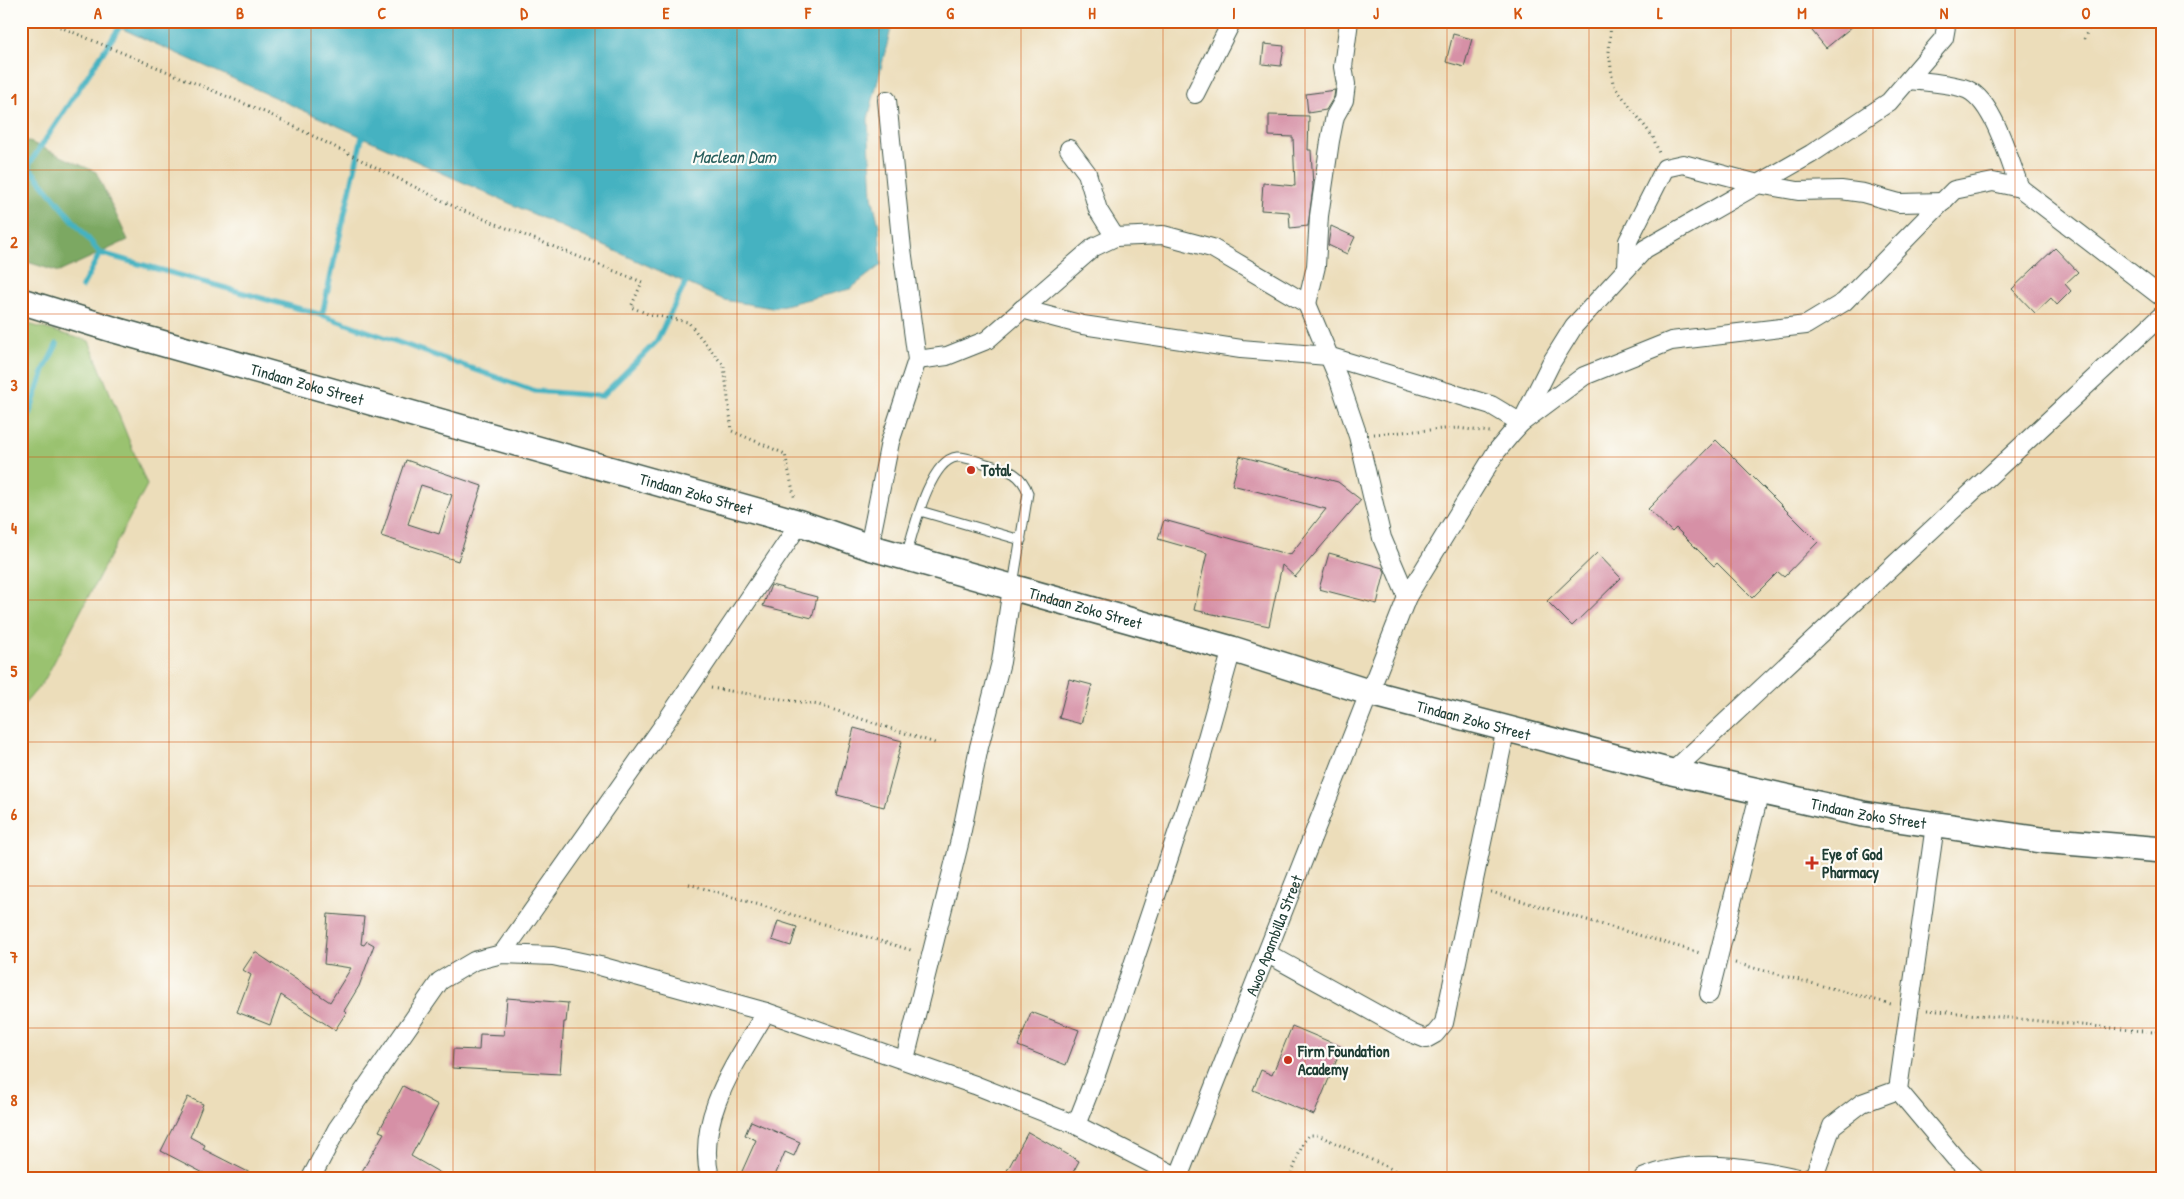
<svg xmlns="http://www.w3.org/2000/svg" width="2184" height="1199" viewBox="0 0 2184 1199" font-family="'Patrick Hand',sans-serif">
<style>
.green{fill:#9ac26f;stroke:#5c8052}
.forest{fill:#7ba862;stroke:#4d724b}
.water{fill:#44b2c1;stroke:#32787a}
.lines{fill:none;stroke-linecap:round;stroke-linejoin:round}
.stream{stroke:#44b2c1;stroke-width:5.5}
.building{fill:#d690a6;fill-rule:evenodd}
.service-casing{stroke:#3e5548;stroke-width:11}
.minor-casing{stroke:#3e5548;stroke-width:20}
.secondary-casing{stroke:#3e5548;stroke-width:28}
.path{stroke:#3e5548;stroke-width:3;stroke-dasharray:1 4;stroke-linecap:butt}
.service{stroke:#fff;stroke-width:9}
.minor{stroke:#fff;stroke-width:18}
.secondary{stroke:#fff;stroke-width:25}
.grid{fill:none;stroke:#d45610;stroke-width:1;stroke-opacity:0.55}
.poi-dot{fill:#c8321e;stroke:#fdfcf7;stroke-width:2}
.labels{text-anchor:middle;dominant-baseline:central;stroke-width:4.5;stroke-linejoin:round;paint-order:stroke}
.street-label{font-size:16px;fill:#1f3d34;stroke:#fdfcf7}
.poi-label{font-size:16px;font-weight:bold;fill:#1f3d34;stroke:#fdfcf7;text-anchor:start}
.water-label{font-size:18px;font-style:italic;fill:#2a605e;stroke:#fdfcf7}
.neatline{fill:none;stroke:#d45610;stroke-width:2}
.grid-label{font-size:16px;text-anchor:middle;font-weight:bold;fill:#d45610}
</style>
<rect width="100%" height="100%" fill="#fdfcf7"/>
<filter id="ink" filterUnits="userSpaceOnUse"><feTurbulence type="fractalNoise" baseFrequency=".02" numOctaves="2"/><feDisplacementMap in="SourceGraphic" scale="10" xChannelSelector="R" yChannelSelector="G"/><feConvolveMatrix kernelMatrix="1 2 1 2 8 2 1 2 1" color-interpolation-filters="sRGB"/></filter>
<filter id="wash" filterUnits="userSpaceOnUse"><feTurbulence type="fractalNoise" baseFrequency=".0096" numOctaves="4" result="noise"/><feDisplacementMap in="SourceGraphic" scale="20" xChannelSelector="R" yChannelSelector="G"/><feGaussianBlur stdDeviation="1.12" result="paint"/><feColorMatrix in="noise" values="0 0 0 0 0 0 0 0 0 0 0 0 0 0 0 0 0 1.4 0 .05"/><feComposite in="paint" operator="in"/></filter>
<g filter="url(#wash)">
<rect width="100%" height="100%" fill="#ecddba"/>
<!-- green -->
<path class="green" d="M21 322 89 341 147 485 44 681 21 708Z"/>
<!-- forest -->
<path class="forest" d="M21 138 96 172 128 240 59 272 21 260Z"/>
<!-- water -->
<path class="water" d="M105 21H893L868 119 872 196 879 226 881 265 850 289 772 308 724 300Z"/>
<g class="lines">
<!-- stream -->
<path class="stream" d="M100 253 322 315 535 391 602 396 656 342 686 282
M82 287 100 253 28 166 119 28
M322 315 362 137
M21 438 44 370 57 344"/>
</g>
<g id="blocks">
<!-- building -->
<path class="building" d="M1804 21H1859L1826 48Z
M1453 34 1472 39 1464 67 1446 62Z
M1264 44 1284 46 1281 66 1262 64Z
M1335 90 1334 97 1326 110 1308 113 1306 94Z
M1269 115 1309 116 1308 150H1311L1313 187 1308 226 1290 228 1289 212 1261 210 1263 183 1295 186 1293 137 1269 136Z
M1331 226 1355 237 1347 254 1328 245Z
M2055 248 2078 272 2065 284 2071 291 2057 305 2051 298 2035 313 2012 289Z
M1716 440 1818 542 1784 577 1778 572 1752 598 1717 563 1714 566 1676 528 1672 532 1648 509Z
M1240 456 1338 482 1361 500 1295 577 1282 565 1269 626 1194 610 1207 553 1158 539 1164 520 1290 555 1326 509 1232 485Z
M406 460 482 486 458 561 381 536ZM421 485 452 495 439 534 408 524Z
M1329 553 1383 568 1385 572 1377 604 1319 589Z
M1597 553 1621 578 1572 626 1547 601Z
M771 585 817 597 812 618 763 606Z
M1069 679 1092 685 1081 724 1059 718Z
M854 728 902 741 884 807 837 795Z
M328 914 364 917 361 944 364 945 367 941 374 945 359 986 344 1011 346 1013 335 1030 281 995 270 1025 237 1012 251 975 243 970 255 952 330 1002 351 968 324 964Z
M778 921 797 927 791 946 772 940Z
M507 998 568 1003 566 1022H564L560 1074 452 1068 453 1049 479 1050 480 1034 504 1035Z
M1031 1012 1079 1030 1066 1065 1018 1046Z
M1292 1026 1342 1047 1314 1115 1253 1090 1261 1070 1272 1075Z
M403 1086 438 1105 411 1156 449 1178H358L384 1133 379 1131Z
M188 1097 203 1104 190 1137 205 1145 203 1149 260 1178H213L161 1151Z
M751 1121 800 1142 794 1156 785 1152 774 1178H739L756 1140 745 1135Z
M1028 1132 1079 1161 1070 1178H1003Z"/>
</g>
</g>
<g filter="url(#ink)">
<use href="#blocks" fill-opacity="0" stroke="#3e5548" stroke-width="1"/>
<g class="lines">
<!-- service casing -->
<g class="service-casing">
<path id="service" d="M920 511 1021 540
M906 556C913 533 929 460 957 457 966 456 981 463 990 465 1009 470 1021 473 1028 493L1013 585"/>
</g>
<!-- minor casing -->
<g class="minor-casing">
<g id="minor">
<path d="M1909 80C1927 82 1946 83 1963 88 1993 96 2009 161 2020 188"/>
<path d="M1195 94 1232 21"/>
<path d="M1069 149 1087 173 1098 210 1115 237 1163 235 1212 248 1307 304 1339 380 1358 436 1382 538 1407 597"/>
<path d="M1627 268 1628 241 1665 168 1683 164 1758 184 1798 191 1841 190 1863 193 1899 203 1943 202"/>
<path d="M1307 304 1316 266 1319 216 1330 141 1335 116 1344 100 1346 84 1343 67 1349 21"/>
<path d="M1022 309 1083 325 1241 349 1328 356 1491 405 1521 423 1551 363 1574 326 1645 249 1811 154 1889 102 1944 38 1947 21"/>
<path d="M917 360 947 356 987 340 1094 247 1115 237"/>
<path d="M869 547 890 442 917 360 902 249 887 100"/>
<path d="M1672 772 2163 314"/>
<path d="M1935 825 1898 1090 1955 1158 1976 1178"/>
<path d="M502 954 665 723 800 523"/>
<path d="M1268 954 1411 1033 1426 1039 1435 1034 1444 1023 1506 728"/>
<path d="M1709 994 1760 791"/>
<path d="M905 1059 960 840 979 747 1001 662 1012 588"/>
<path d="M1076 1125 1098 1069 1196 777 1232 649"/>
<path d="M311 1178 337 1129 440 981 474 961 502 954 553 956 600 966 766 1012 975 1085 1076 1125 1180 1178"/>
<path d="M710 1178C695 1117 737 1062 766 1012"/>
<path id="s1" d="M1178 1178 1407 597 1496 452 1511 434 1521 423 1584 376 1671 341 1806 325 1844 302 1954 190 1993 182 2020 188 2163 298"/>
<path d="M1643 1178C1690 1157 1750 1167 1798 1178"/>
<path d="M1808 1178 1815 1174 1832 1126 1862 1103 1898 1090"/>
</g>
</g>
<!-- secondary casing -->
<g class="secondary-casing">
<g id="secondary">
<path id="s2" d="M21 301 115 330 800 523 869 547 1232 649 1371 693 1672 772 1863 814 2041 840 2163 850"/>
</g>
</g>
<!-- path -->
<path class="path" d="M46 21 269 114 459 209 642 282 631 307 648 314 688 322 724 366 732 431 785 454 795 500
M1611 21 1609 52 1613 84 1653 137 1659 153
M2084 39 2092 21
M1374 434 1457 428 1490 432
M711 688 819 705 938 744
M689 884 914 951
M1491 892 1700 953
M1735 963 1891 1004
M1927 1010 2163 1033
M1290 1178 1303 1143 1309 1135H1318L1411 1178"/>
<!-- service -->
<use href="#service" class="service"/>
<!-- minor -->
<use href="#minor" class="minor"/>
<!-- secondary -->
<use href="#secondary" class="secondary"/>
</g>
</g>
<!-- grid -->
<path class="grid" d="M169 21V1178M311 21V1178M453 21V1178M595 21V1178M737 21V1178M879 21V1178M1021 21V1178M1163 21V1178M1305 21V1178M1447 21V1178M1589 21V1178M1731 21V1178M1873 21V1178M2015 21V1178M21 170H2163M21 314H2163M21 457H2163M21 600H2163M21 742H2163M21 886H2163M21 1028H2163"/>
<!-- markers -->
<g class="poi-dot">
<circle cx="971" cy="470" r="5"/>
<path d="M1809.5 855.5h5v5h5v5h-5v5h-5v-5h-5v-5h5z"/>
<circle cx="1288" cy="1060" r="5"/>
</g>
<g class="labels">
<!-- street labels -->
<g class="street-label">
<text stroke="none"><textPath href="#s2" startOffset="298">Tindaan Zoko Street</textPath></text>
<text stroke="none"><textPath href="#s2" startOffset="702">Tindaan Zoko Street</textPath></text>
<text stroke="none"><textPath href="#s2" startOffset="1108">Tindaan Zoko Street</textPath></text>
<text stroke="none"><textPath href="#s2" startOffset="1512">Tindaan Zoko Street</textPath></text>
<text stroke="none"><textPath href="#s2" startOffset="1918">Tindaan Zoko Street</textPath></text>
<text stroke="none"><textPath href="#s1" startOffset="261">Awoo Apambilla Street</textPath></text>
</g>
<!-- poi labels -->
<g class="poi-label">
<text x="981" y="470">Total</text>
<text x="1822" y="854">Eye of God<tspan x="1822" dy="18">Pharmacy</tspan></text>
<text x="1298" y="1051">Firm Foundation<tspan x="1298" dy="18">Academy</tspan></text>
</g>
<!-- water labels -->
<g class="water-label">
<text x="734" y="156">Maclean Dam</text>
</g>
</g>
<!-- margin -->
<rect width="2184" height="1199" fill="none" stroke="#fdfcf7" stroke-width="55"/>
<rect x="28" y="28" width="2128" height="1144" class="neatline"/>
<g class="grid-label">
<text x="98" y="19">A</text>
<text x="240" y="19">B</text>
<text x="382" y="19">C</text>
<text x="524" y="19">D</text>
<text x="666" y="19">E</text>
<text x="808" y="19">F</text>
<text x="950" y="19">G</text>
<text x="1092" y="19">H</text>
<text x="1234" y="19">I</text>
<text x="1376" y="19">J</text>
<text x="1518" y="19">K</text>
<text x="1660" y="19">L</text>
<text x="1802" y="19">M</text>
<text x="1944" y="19">N</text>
<text x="2086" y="19">O</text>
<text x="14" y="105">1</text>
<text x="14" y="248">2</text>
<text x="14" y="391">3</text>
<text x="14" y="534">4</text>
<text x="14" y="677">5</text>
<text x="14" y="820">6</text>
<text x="14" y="963">7</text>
<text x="14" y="1106">8</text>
</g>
</svg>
